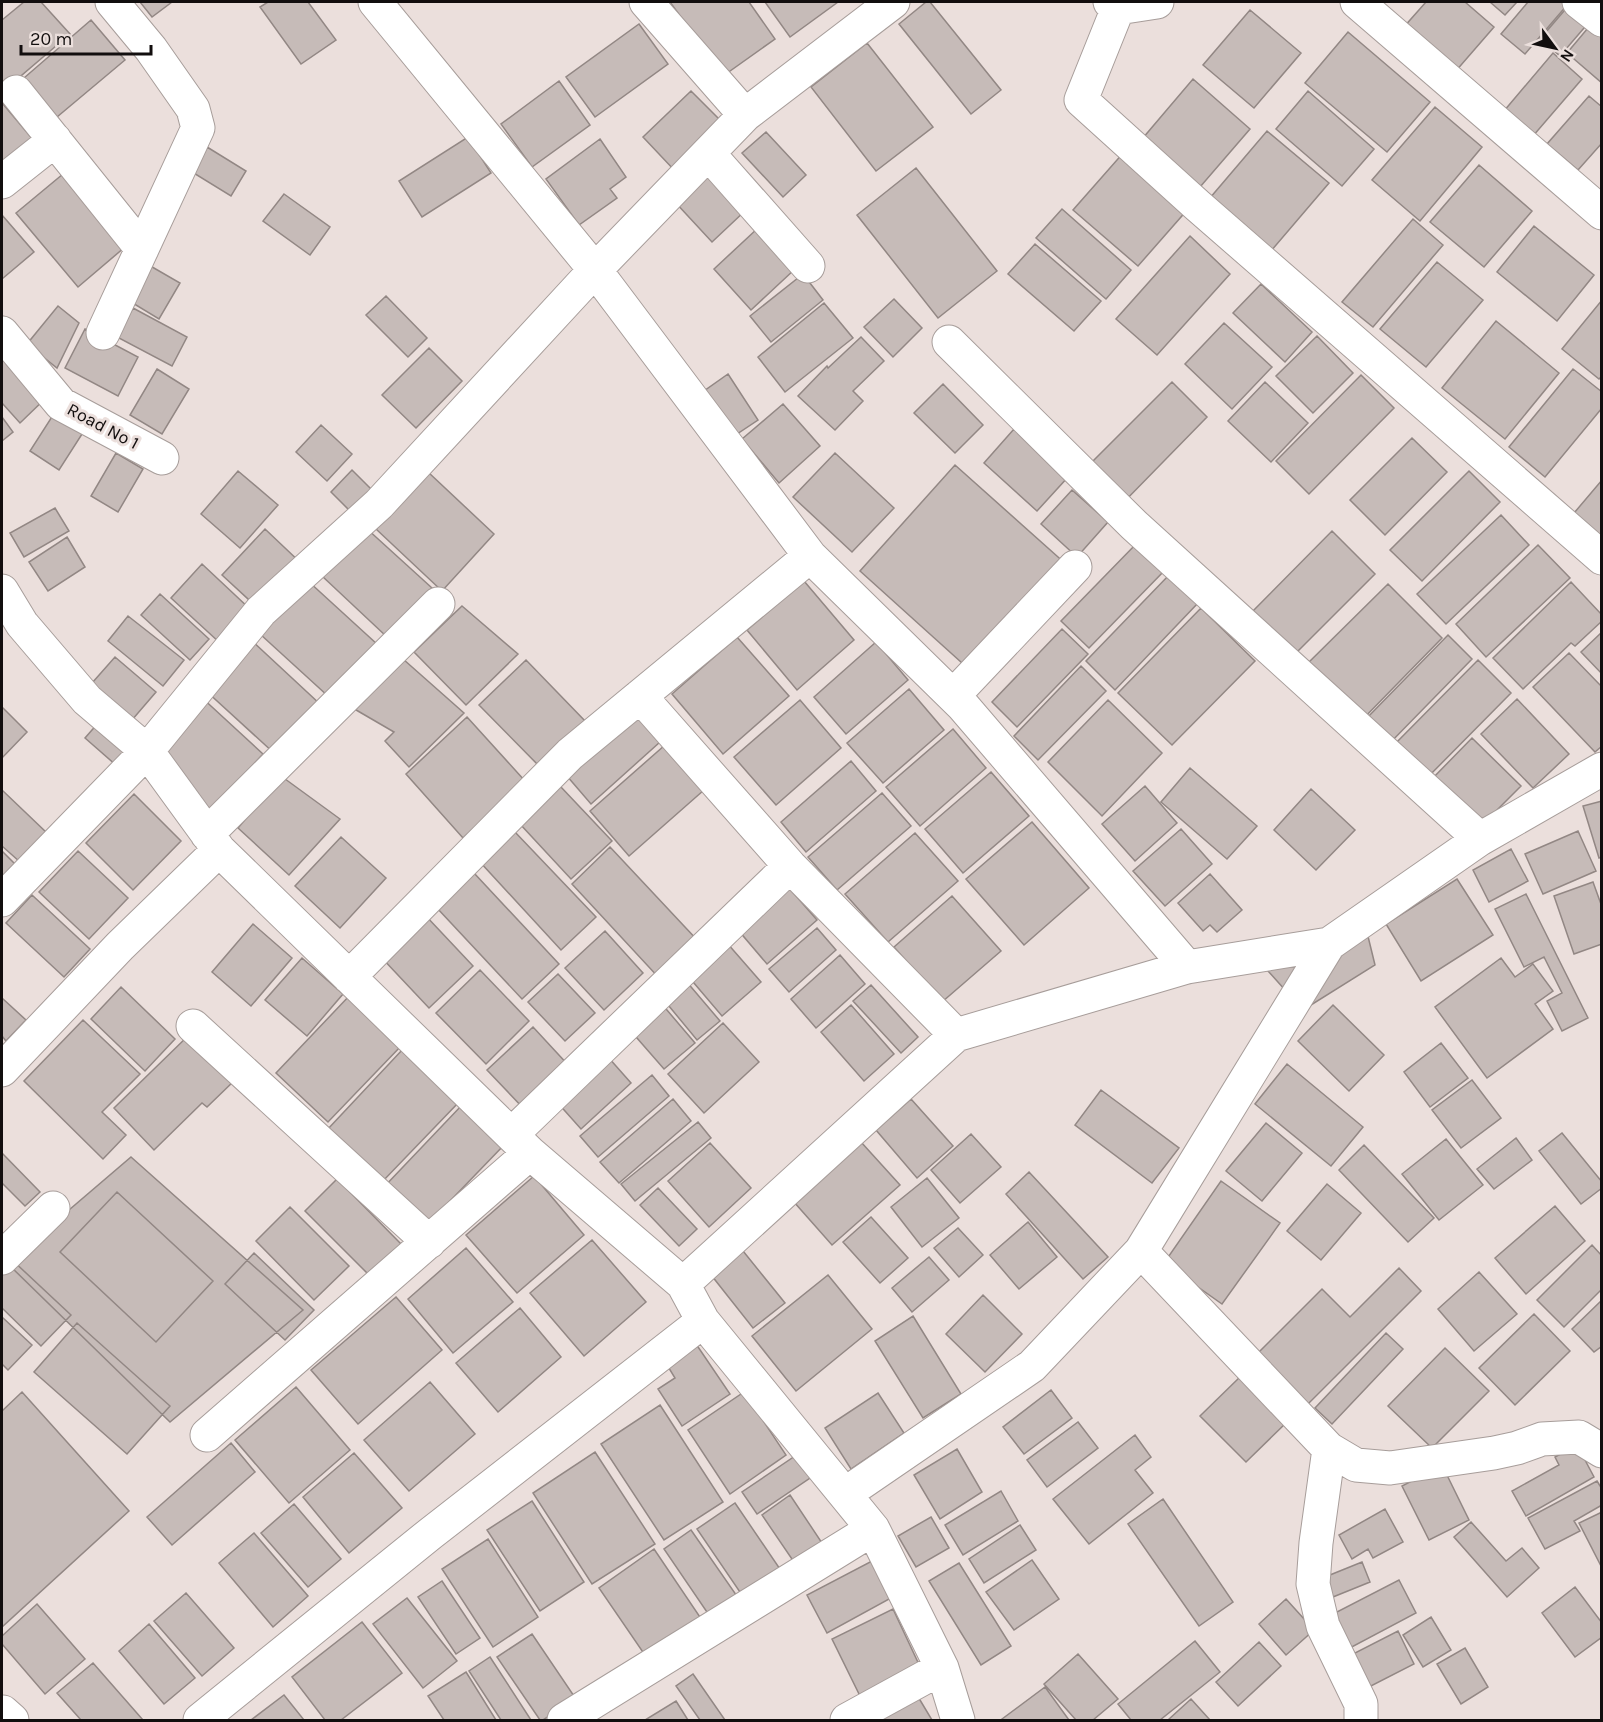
<svg xmlns="http://www.w3.org/2000/svg" width="1603" height="1722" viewBox="0 0 1603 1722" font-family="Karla,sans-serif">
<style>
.building{fill:#c6bbb8;stroke:#928784;stroke-width:1.5}
.lines{fill:none;stroke-linecap:round;stroke-linejoin:round}
.minor-casing{stroke:#a79d9a;stroke-width:35}
.minor{stroke:#fff;stroke-width:33}
.labels{text-anchor:middle;dominant-baseline:central;stroke-width:6;stroke-linejoin:round;paint-order:stroke}
.street-label{font-size:18px;fill:#120e0e;stroke:#ebdfdc}
</style>
<rect width="100%" height="100%" fill="#ebdfdc"/>
<!-- building -->
<path class="building" d="M24 2H41L70 34 2 92V20Z
M140 2H172L152 17Z
M268 2H308L336 40 301 64 260 7Z
M670 2H749L775 39 723 76Z
M765 2H838L790 37Z
M926 2H930L1001 90 971 114 899 24Z
M1426 2H1465L1494 27 1455 72 1403 28Z
M1490 2H1517L1505 15Z
M1528 2H1565L1568 4 1525 54 1501 34Z
M1570 4 1590 21 1560 56 1540 39Z
M1250 10 1301 53 1254 108 1203 65Z
M91 20 125 60 57 117 24 78Z
M1593 22 1602 30V83L1567 53Z
M639 24 668 64 595 117 566 77Z
M1348 32 1430 102 1387 152 1305 83Z
M867 43 933 127 876 171 811 87Z
M1553 53 1582 79 1533 136 1504 111Z
M1193 79 1250 129 1194 194 1137 145Z
M559 81 590 125 532 167 501 124Z
M691 91 725 125 676 172 643 137Z
M1308 91 1374 149 1342 186 1276 129Z
M1589 96 1602 107V143L1578 170 1547 144Z
M3 104 36 143 2 173V105Z
M1435 107 1482 147 1420 221 1372 180Z
M1267 131 1329 183 1265 258 1204 205Z
M766 132 806 175 783 197 742 153Z
M468 137 491 173 422 217 399 181Z
M600 139 626 177 610 189 617 198 579 225 546 179Z
M207 147 246 171 231 196 192 172Z
M1124 152 1188 209 1138 266 1073 210Z
M1479 165 1532 211 1484 267 1430 222Z
M916 168 997 271 938 318 857 215Z
M710 169 747 209 712 242 675 202Z
M63 174 125 247 78 287 16 213Z
M284 194 330 227 310 255 263 221Z
M1062 209 1131 270 1106 299 1036 238Z
M2 215 34 252 2 279Z
M1413 219 1443 245 1373 327 1342 302Z
M1534 226 1594 275 1557 321 1497 272Z
M758 228 795 269 751 310 714 269Z
M1190 236 1230 274 1157 355 1116 319Z
M1035 244 1101 301 1074 331 1008 274Z
M1437 262 1483 300 1426 367 1380 329Z
M147 264 180 283 159 319 126 299Z
M803 274 823 300 771 342 750 316Z
M1261 284 1312 332 1285 362 1233 313Z
M386 296 427 338 408 357 366 315Z
M894 299 922 328 893 357 864 327Z
M1602 300V376L1599 379 1562 349Z
M824 303 853 338 785 392 758 357Z
M58 306 79 323 57 368 27 344Z
M133 308 187 337 172 366 117 337Z
M1496 321 1559 373 1505 439 1442 388Z
M1224 323 1272 367 1232 409 1185 364Z
M85 329 138 357 118 396 65 368Z
M1317 336 1353 373 1313 413 1276 376Z
M861 337 884 361 853 391 863 401 835 430 798 396 827 366 828 368Z
M429 348 462 381 416 428 382 395Z
M2 355 50 394 20 423 2 403Z
M157 369 189 389 162 434 130 415Z
M1573 369 1602 392V408L1545 477 1509 447Z
M728 374 758 420 734 436 704 391Z
M1361 375 1394 408 1309 494 1276 461Z
M1172 382 1207 417 1120 506 1084 470Z
M1265 382 1308 423 1271 462 1228 421Z
M943 384 983 425 955 453 914 413Z
M783 404 820 446 779 483 742 439Z
M55 412 84 431 59 470 30 451Z
M2 417 13 432 2 441Z
M321 425 352 454 327 481 296 452Z
M1014 429 1068 477 1037 511 984 463Z
M1412 438 1447 472 1385 535 1350 500Z
M116 453 143 469 118 512 91 496Z
M835 453 894 508 852 552 793 497Z
M955 465 1067 565 972 672 860 571Z
M352 470 378 496 357 518 331 492Z
M238 471 278 505 240 548 201 514Z
M1469 471 1500 502 1422 581 1390 550Z
M428 472 494 534 442 591 376 529Z
M1602 480V545L1569 519Z
M1072 490 1108 522 1077 557 1041 524Z
M55 508 69 531 24 557 10 533Z
M1501 515 1529 545 1446 624 1417 594Z
M366 528 432 588 387 637 322 576Z
M265 529 304 566 261 611 222 575Z
M1332 531 1375 574 1292 657 1249 615Z
M67 537 85 567 48 591 29 562Z
M1137 543 1165 570 1089 648 1061 621Z
M1538 545 1570 578 1486 657 1456 624Z
M202 564 251 610 220 643 171 598Z
M1169 575 1198 603 1115 690 1086 661Z
M308 581 378 645 329 697 260 634Z
M804 581 854 640 797 690 747 630Z
M1571 582 1602 615V621L1575 646 1571 643 1523 689 1493 658Z
M1388 584 1442 638 1360 722 1302 669Z
M160 594 209 639 190 660 141 615Z
M462 606 518 654 466 705 414 652Z
M1201 608 1255 661 1172 745 1118 693Z
M128 616 184 660 163 686 108 641Z
M1062 629 1088 654 1017 727 992 702Z
M1602 632V674L1581 652Z
M1448 635 1472 659 1388 745 1364 721Z
M737 637 789 696 723 754 672 694Z
M251 640 321 705 275 754 205 690Z
M876 642 908 680 846 734 814 697Z
M1569 653 1602 687V746L1595 752 1533 687Z
M115 657 156 692 126 727 85 691Z
M403 659 464 713 409 767 385 741 394 732 351 707Z
M526 660 587 723 541 768 479 705Z
M1478 660 1511 693 1423 782 1390 749Z
M1081 666 1106 691 1038 760 1014 736Z
M909 689 944 730 883 783 847 743Z
M199 695 263 754 211 811 147 751Z
M1517 699 1569 754 1533 788 1481 734Z
M800 700 841 748 776 805 734 757Z
M1108 700 1162 753 1102 816 1048 762Z
M2 707 27 732 2 758Z
M636 715 660 742 591 804 567 776Z
M467 717 525 781 463 838 406 774Z
M99 722 131 750 117 766 85 738Z
M953 729 986 768 920 826 886 787Z
M1472 738 1521 786 1479 828 1431 780Z
M665 745 704 790 629 856 590 811Z
M851 761 876 791 806 852 781 822Z
M1190 768 1257 826 1227 859 1161 802Z
M991 772 1029 816 963 873 925 829Z
M281 776 340 819 289 875 238 828Z
M560 786 612 841 571 879 520 824Z
M1145 786 1177 823 1135 861 1102 824Z
M1311 789 1355 830 1316 870 1274 830Z
M2 790 47 833 20 862 2 846Z
M882 793 911 826 837 890 808 857Z
M134 794 181 841 133 890 86 843Z
M1602 801V857L1599 858 1583 806Z
M1032 822 1089 888 1024 945 966 879Z
M1181 829 1212 864 1165 906 1133 871Z
M514 831 596 917 561 950 480 862Z
M1578 831 1596 871 1543 894 1525 854Z
M915 833 958 881 888 942 845 894Z
M341 837 386 878 340 928 295 886Z
M610 847 699 942 660 979 572 884Z
M1511 849 1528 881 1489 902 1473 870Z
M2 851 17 866 2 883Z
M78 851 128 898 89 939 39 892Z
M474 873 559 964 522 999 437 908Z
M1210 874 1242 910 1217 932 1210 925 1203 931 1178 903Z
M1457 879 1493 935 1421 981 1386 924Z
M783 881 817 920 767 964 733 924Z
M1593 882 1602 907V944L1574 954 1554 896Z
M1526 894 1588 1018 1562 1031 1547 1001 1562 993 1544 957 1524 967 1495 909Z
M32 895 90 949 64 977 6 923Z
M952 896 1001 951 942 1002 894 947Z
M425 915 473 966 429 1008 381 957Z
M1364 920 1375 965 1303 1010 1268 971Z
M253 924 292 958 251 1006 212 972Z
M817 928 836 950 789 992 769 969Z
M605 931 643 973 604 1010 565 968Z
M727 943 761 982 722 1016 688 976Z
M840 955 865 984 816 1028 791 999Z
M302 958 343 994 307 1036 265 1000Z
M1501 958 1515 977 1533 964 1553 991 1535 1004 1553 1029 1487 1078 1435 1007Z
M480 970 529 1021 486 1064 436 1013Z
M558 974 595 1013 565 1041 528 1002Z
M686 981 720 1021 697 1040 664 1000Z
M871 985 918 1037 901 1053 853 1001Z
M121 987 175 1039 145 1071 91 1019Z
M351 994 402 1045 328 1122 276 1073Z
M2 998 26 1020 6 1041 2 1036Z
M661 1003 695 1043 664 1069 630 1030Z
M851 1005 894 1054 864 1081 821 1032Z
M1333 1005 1384 1055 1349 1091 1298 1041Z
M83 1020 140 1074 102 1112 126 1135 103 1159 24 1081Z
M723 1023 759 1062 704 1113 668 1074Z
M533 1027 570 1067 525 1110 487 1070Z
M191 1033 236 1079 207 1107 202 1103 154 1150 114 1108Z
M1441 1043 1468 1078 1430 1107 1404 1072Z
M403 1049 459 1102 382 1182 327 1130Z
M608 1057 631 1083 581 1129 557 1102Z
M1287 1064 1363 1127 1331 1166 1255 1104Z
M652 1075 669 1096 598 1157 580 1136Z
M1472 1080 1501 1118 1461 1148 1432 1110Z
M1101 1090 1179 1148 1152 1183 1075 1125Z
M673 1099 691 1121 619 1183 600 1162Z
M911 1099 953 1146 917 1178 876 1130Z
M462 1105 504 1145 424 1228 383 1188Z
M698 1122 711 1138 635 1201 621 1184Z
M1266 1123 1302 1153 1262 1201 1226 1171Z
M1562 1133 1602 1182V1188L1581 1204 1539 1151Z
M971 1134 1001 1167 960 1203 931 1170Z
M1516 1138 1532 1160 1494 1189 1477 1169Z
M1446 1139 1483 1185 1439 1220 1402 1174Z
M861 1142 900 1185 832 1245 794 1202Z
M710 1143 751 1188 709 1227 668 1181Z
M1364 1145 1434 1218 1408 1242 1339 1170Z
M2 1153 40 1192 25 1206 2 1183Z
M131 1157 303 1310 170 1422 7 1263Z
M1029 1172 1108 1257 1083 1279 1006 1194Z
M534 1176 584 1235 517 1293 466 1235Z
M927 1178 959 1218 922 1247 891 1207Z
M337 1179 401 1244 370 1276 305 1211Z
M1221 1181 1280 1223 1222 1304 1164 1263Z
M1327 1184 1361 1213 1321 1260 1287 1231Z
M658 1188 697 1229 679 1246 640 1205Z
M117 1192 213 1281 156 1342 60 1252Z
M1555 1206 1585 1241 1526 1294 1495 1258Z
M290 1207 349 1266 314 1300 256 1241Z
M871 1217 908 1258 880 1283 843 1242Z
M1028 1222 1057 1257 1019 1289 990 1255Z
M958 1228 983 1255 959 1277 934 1248Z
M592 1240 646 1302 584 1356 530 1293Z
M1592 1245 1602 1256V1289L1564 1327 1537 1300Z
M739 1246 785 1303 753 1328 708 1271Z
M466 1248 513 1302 453 1353 408 1299Z
M254 1253 314 1310 285 1340 225 1284Z
M929 1257 949 1280 912 1312 892 1288Z
M10 1258 71 1315 41 1346 2 1308V1266Z
M1399 1268 1421 1291 1307 1405 1257 1354 1322 1289 1350 1317Z
M1479 1272 1517 1314 1474 1351 1438 1309Z
M828 1275 872 1329 796 1391 752 1336Z
M983 1295 1022 1334 985 1372 946 1334Z
M396 1297 442 1350 358 1424 311 1370Z
M1602 1300V1346L1594 1352 1572 1329Z
M520 1308 561 1357 498 1412 456 1363Z
M1534 1314 1570 1351 1515 1405 1479 1368Z
M913 1316 961 1394 923 1418 875 1341Z
M2 1317 32 1345 8 1370 2 1364Z
M77 1323 170 1406 127 1454 34 1372Z
M1386 1333 1403 1349 1332 1424 1315 1408Z
M694 1341 730 1394 682 1426 658 1389 675 1378 664 1360Z
M1445 1348 1489 1391 1432 1448 1388 1406Z
M1242 1375 1288 1421 1246 1462 1200 1416Z
M430 1382 475 1434 409 1491 364 1440Z
M296 1387 350 1450 289 1503 235 1440Z
M1051 1390 1072 1418 1024 1454 1003 1427Z
M22 1392 129 1511 2 1627V1411Z
M744 1392 786 1455 730 1494 688 1430Z
M878 1393 904 1433 851 1469 825 1428Z
M660 1405 723 1502 664 1540 601 1444Z
M1078 1422 1098 1448 1047 1487 1027 1460Z
M1135 1435 1151 1457 1135 1470 1153 1493 1089 1544 1053 1499Z
M231 1443 255 1472 172 1545 147 1517Z
M1577 1445 1594 1477 1526 1516 1512 1491 1559 1465 1555 1457Z
M957 1449 982 1492 940 1519 914 1475Z
M595 1452 655 1544 592 1584 533 1493Z
M354 1453 402 1508 349 1553 303 1497Z
M798 1454 813 1476 757 1514 742 1492Z
M1442 1465 1469 1520 1429 1540 1402 1486Z
M1597 1481 1602 1489V1505L1574 1521 1580 1531 1545 1549 1528 1518Z
M1001 1491 1018 1521 963 1555 945 1525Z
M790 1495 824 1546 796 1565 762 1515Z
M1163 1499 1233 1602 1199 1626 1128 1524Z
M532 1501 584 1582 540 1611 487 1530Z
M735 1503 782 1572 744 1598 697 1529Z
M294 1504 341 1559 308 1587 261 1533Z
M1385 1509 1403 1542 1373 1558 1368 1549 1352 1559 1339 1535Z
M1602 1512V1566H1601L1579 1523Z
M931 1517 949 1548 916 1567 898 1536Z
M1471 1522 1506 1561 1522 1548 1539 1568 1507 1597 1454 1537Z
M1020 1525 1036 1550 984 1583 969 1559Z
M691 1530 739 1599 711 1618 664 1549Z
M254 1533 308 1596 273 1627 219 1563Z
M488 1539 538 1617 493 1647 442 1569Z
M654 1549 704 1623 649 1661 599 1588Z
M1032 1560 1059 1599 1014 1630 986 1592Z
M872 1561 891 1598 827 1633 807 1595Z
M1362 1562 1370 1582 1333 1597 1325 1577Z
M959 1563 1011 1646 981 1665 929 1581Z
M1399 1580 1416 1613 1348 1649 1331 1615Z
M442 1581 480 1638 456 1654 418 1597Z
M1575 1587 1602 1623V1637L1575 1657 1542 1613Z
M186 1593 234 1648 202 1676 154 1621Z
M407 1598 457 1661 423 1688 373 1624Z
M1286 1599 1314 1630 1286 1655 1259 1624Z
M37 1604 85 1659 45 1694 2 1644V1636Z
M893 1609 922 1671 862 1700 832 1639Z
M1431 1617 1451 1650 1423 1667 1403 1635Z
M362 1622 402 1673 341 1720H325L292 1677Z
M149 1624 195 1678 164 1704 119 1651Z
M1398 1631 1414 1664 1367 1688 1351 1655Z
M532 1634 576 1699 543 1720H540L497 1657Z
M1195 1641 1220 1672 1160 1720H1131L1118 1704Z
M1259 1642 1281 1666 1238 1706 1216 1682Z
M1465 1648 1488 1687 1461 1704 1437 1664Z
M1078 1654 1118 1699 1093 1720H1076L1044 1684Z
M490 1657 531 1720H501L469 1671Z
M93 1663 143 1720H81L57 1693Z
M466 1672 496 1720H444L428 1696Z
M693 1674 725 1720H700L676 1686Z
M1045 1687 1069 1720H1003L1002 1719Z
M284 1695 304 1720H251Z
M917 1695 932 1720H878Z
M1191 1699 1210 1720H1168Z
M676 1701 688 1720H645Z"/>
<g class="lines">
<!-- minor casing -->
<g class="minor-casing">
<path id="minor" d="M375 2 595 270 810 556 963 706 1187 967
M646 2 745 115
M1110 2 1118 8 1157 2
M1357 2 1602 213
M1579 2 1602 20
M1118 8 1081 100 1197 205 1602 558
M16 92 142 249
M708 153 808 266
M2 182 55 140
M2 333 61 404 162 458
M103 333 198 128 193 109 151 49 112 2
M949 342 1134 525 1480 839
M2 591 22 624 87 700 147 751 219 850 530 1153 683 1284 703 1321 873 1529 942 1668 958 1720
M640 696 790 866 956 1035
M953 696 1075 567
M207 834 438 604
M2 900 147 751 261 611 379 504 595 270 745 115 893 2
M349 977 570 754 810 556
M193 1026 429 1242
M2 1070 120 946 219 850
M512 1134 790 866
M1141 1251 1329 1449 1356 1465 1390 1468 1494 1453 1517 1448 1542 1439 1579 1437 1602 1451
M2 1258 53 1208
M683 1284 956 1035 1187 967 1329 944 1480 839 1602 769
M207 1435 530 1153
M1329 1449 1316 1543 1313 1584 1323 1626 1361 1704V1720
M845 1494 1032 1366 1141 1251 1329 944
M2 1715 3 1712 12 1720
M200 1720 430 1534 703 1321
M564 1720 873 1529
M847 1720 942 1668"/>
</g>
<!-- minor -->
<use href="#minor" class="minor"/>
</g>
<g class="labels">
<!-- street labels -->
<g class="street-label">
<text transform="translate(103 426) rotate(28)">Road No 1</text>
</g>
</g>
<!-- border -->
<rect width="1603" height="1722" fill="none" stroke="#120e0e" stroke-width="6"/>
<!-- north arrow -->
<g transform="translate(1555 48) rotate(123)" stroke="#ebdfdc" stroke-width="4.5" paint-order="stroke">
<path d="M0-4.5L10 22L0 15L-10 22Z" fill="#120e0e"/>
<text y="-9" font-size="16" font-weight="bold" text-anchor="middle" fill="#120e0e">N</text>
</g>
<!-- scale -->
<path d="M21 45v9h130v-9" fill="none" stroke="#120e0e" stroke-width="3"/>
<text x="30" y="45" font-size="18" fill="#120e0e" stroke="#ebdfdc" stroke-width="4.5" paint-order="stroke">20 m</text>
</svg>
